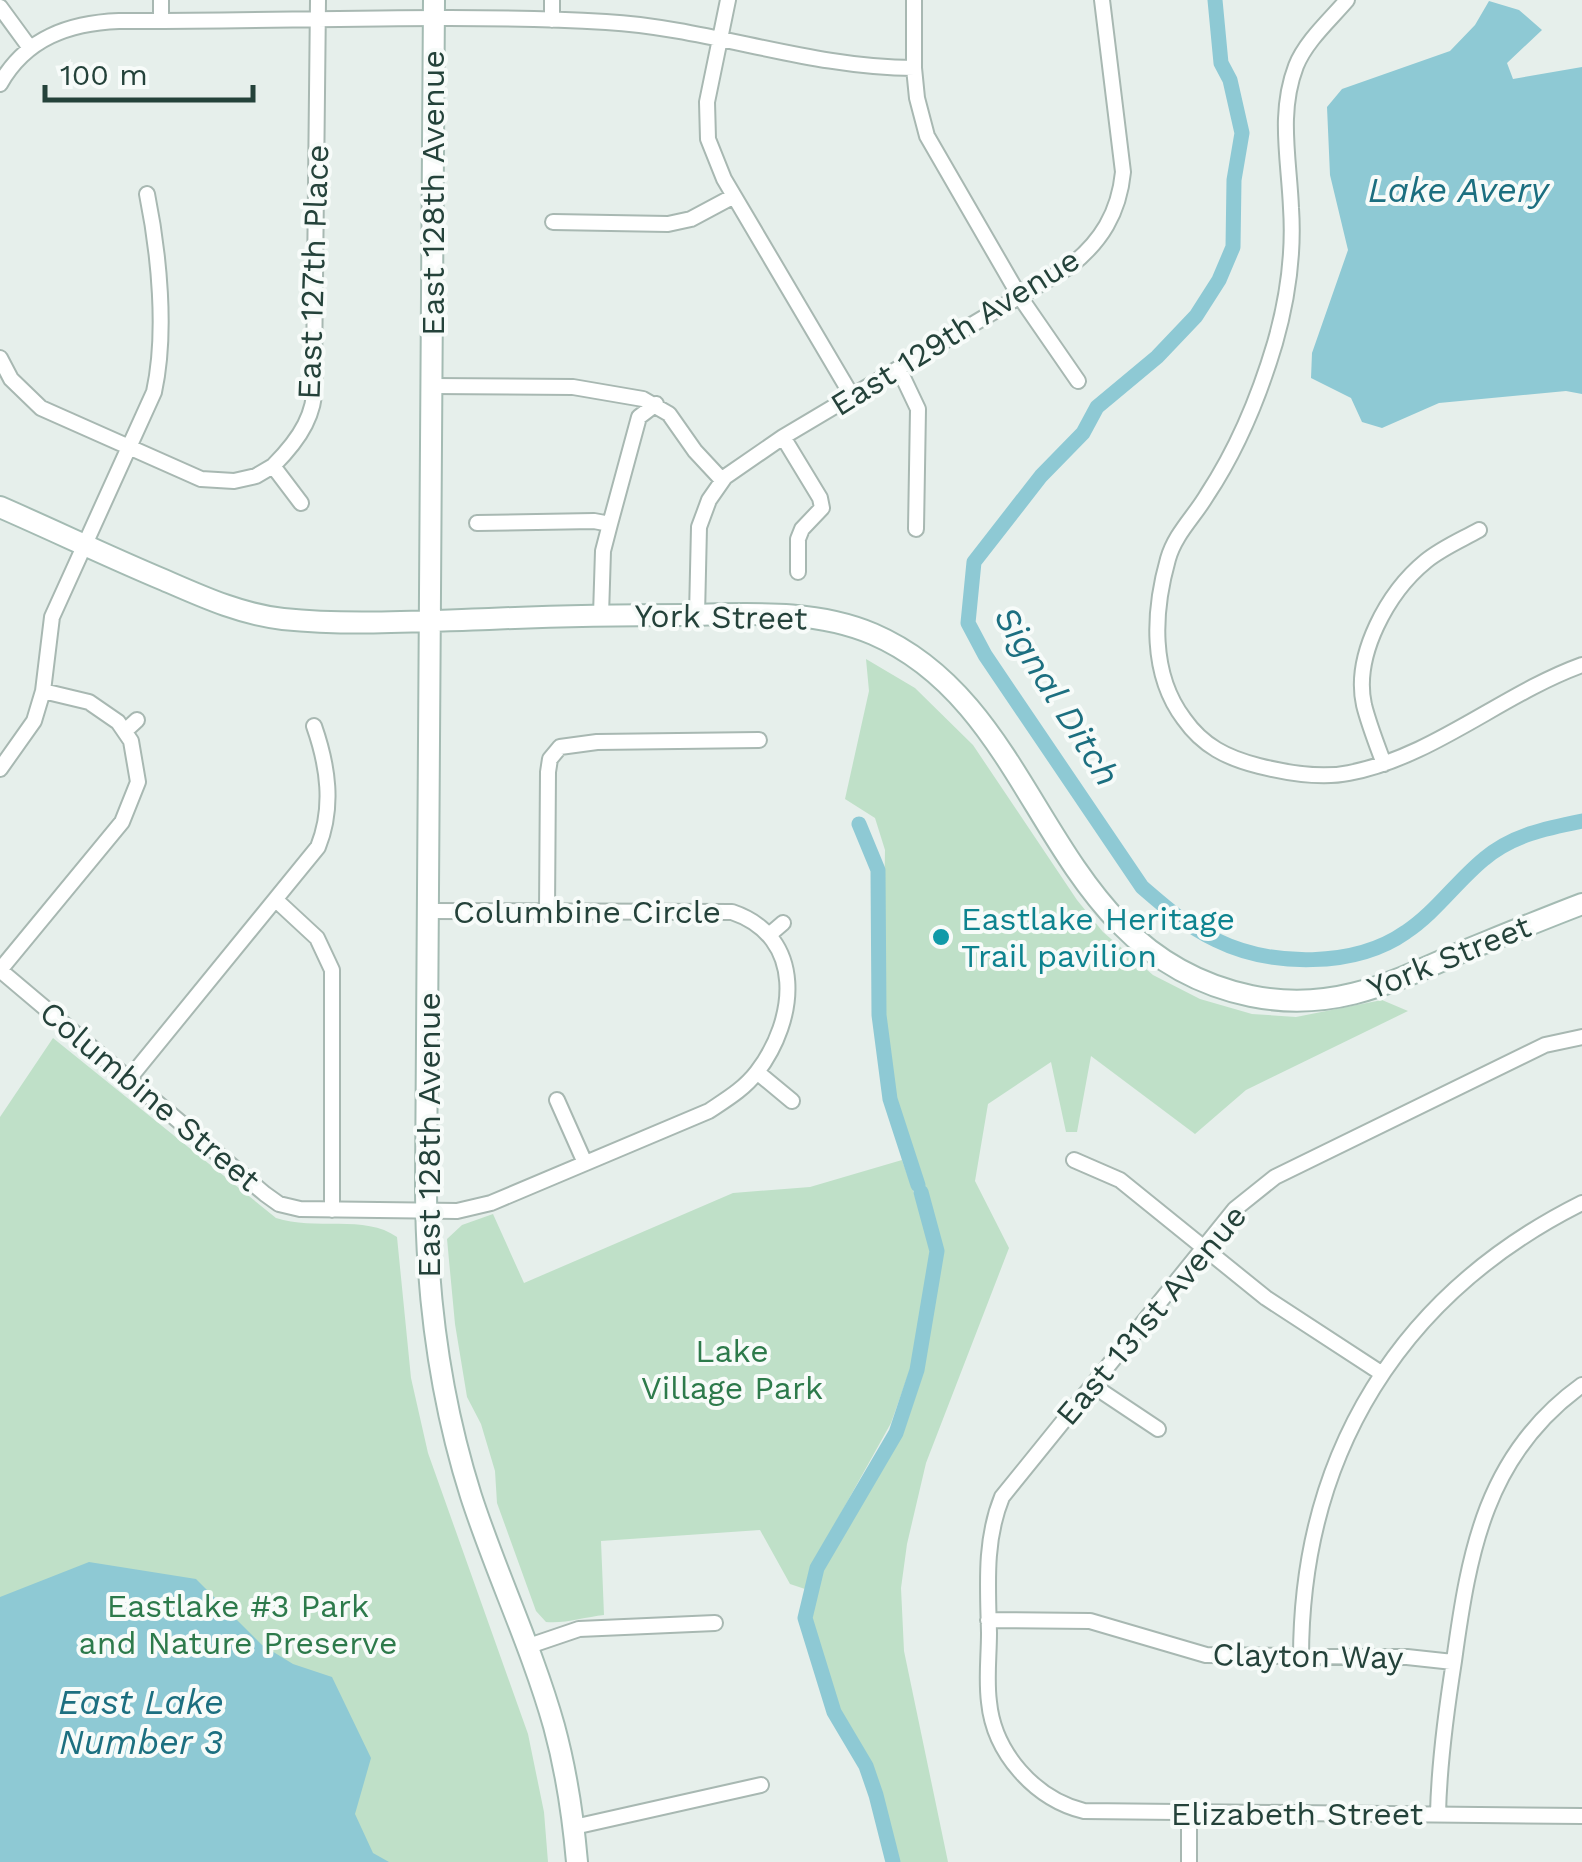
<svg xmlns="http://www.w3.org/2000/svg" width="1582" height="1862" viewBox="0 0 1582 1862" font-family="'Work Sans',sans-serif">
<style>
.green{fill:#bfe0c8}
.water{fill:#8ec9d4}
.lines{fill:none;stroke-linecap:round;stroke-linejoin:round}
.canal{stroke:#8ec9d4;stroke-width:15}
.street-casing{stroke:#a8b8b2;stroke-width:18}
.secondary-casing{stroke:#a4bbb3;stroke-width:24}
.street{stroke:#fff;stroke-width:14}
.secondary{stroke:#fff;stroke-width:20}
.culture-dot{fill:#0f9aa8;stroke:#f7fbf9;stroke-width:4}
.labels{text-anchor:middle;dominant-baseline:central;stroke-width:8;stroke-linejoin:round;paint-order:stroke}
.street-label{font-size:32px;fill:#24423a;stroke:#f7fbf9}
.culture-label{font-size:32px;fill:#0d838f;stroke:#f7fbf9;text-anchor:start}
.park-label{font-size:32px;fill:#2d7a4b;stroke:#f7fbf9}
.water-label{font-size:35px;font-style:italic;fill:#1c6f80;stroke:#f7fbf9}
</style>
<rect width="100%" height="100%" fill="#e6efeb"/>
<!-- green -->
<path class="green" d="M866 659 915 688 973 745 1077 900 1103 932 1153 975 1200 999 1252 1014 1296 1017 1382 1000 1408 1011 1246 1090 1195 1134 1091 1056 1077 1132H1066L1051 1062 988 1104 975 1181 1009 1248 926 1463 907 1544 901 1588 904 1651 948 1862H896L876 1777 842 1715 811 1621 820 1569 885 1460 918 1387 943 1255 897 1105 882 1008 885 850 875 818 845 799 869 691Z
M53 1038 276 1218C314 1231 365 1214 397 1237L411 1378 428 1453 528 1734 544 1812 548 1862H0V1117Z
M902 1160 935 1252 912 1364 891 1423 816 1558 808 1590 790 1584 760 1530 601 1541 604 1615C585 1617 564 1624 546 1622L536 1611 497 1503 495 1471 481 1424 467 1397 455 1324 447 1239 462 1225 493 1214 524 1283 733 1193 810 1187Z"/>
<!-- water -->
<path class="water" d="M1489 1 1519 10 1542 30 1507 63 1513 79 1582 67V394L1566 391 1439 403 1382 428 1362 422 1351 398 1311 378 1312 353 1348 250 1330 175 1327 107 1342 89 1450 51 1475 25Z
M89 1562 196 1579 262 1645 293 1664 332 1677 371 1758 355 1814 373 1853 389 1862H0V1597Z"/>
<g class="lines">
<!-- canal -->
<path class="canal" d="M1215 0 1221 63 1230 80 1242 133 1234 180 1233 247 1219 280 1196 316 1157 357 1097 407 1083 433 1041 476 974 562 968 623 985 655 1142 887C1165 907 1188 927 1216 940 1271 967 1355 968 1406 932 1435 913 1457 881 1484 859 1512 835 1547 828 1582 821
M859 824 878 870 879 1015 890 1099 918 1185
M893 1862 876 1795 866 1766 834 1712 805 1618 817 1568 896 1433 917 1370 937 1251 921 1192"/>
<!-- street casing -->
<g class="street-casing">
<path id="street" d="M728 0 707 102 708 139 724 179 852 396
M914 0V68L917 98 927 136 1020 297 1078 381
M1347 0C1330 20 1306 41 1296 66 1278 113 1289 159 1291 208 1294 253 1287 301 1275 343 1259 397 1238 448 1207 495 1194 517 1175 534 1168 559 1153 612 1150 674 1184 719 1203 746 1227 758 1259 766 1287 773 1320 779 1349 773 1433 757 1502 694 1582 665
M0 7 30 48
M552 20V0
M161 21V0
M0 84C26 38 69 23 119 21 281 22 444 13 606 22 710 28 809 68 914 68
M553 222 668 224 691 219 734 196
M0 358 11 379 41 408 201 479 234 481 256 476 273 466
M899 369 918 409 916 529
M432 386 573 387 643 399 669 414 695 451 722 480
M783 437 820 498 822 508 802 529 798 539V572
M301 503 273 466C299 440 319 412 314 373L318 0
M477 523 594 521 610 524
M601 615 603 551 610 524 639 417 656 404
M697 615 699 527 709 500 725 477 783 437 1069 267C1101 242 1119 213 1123 172L1102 0
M125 731 137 720
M1384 764C1377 745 1369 725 1364 705 1353 655 1388 592 1426 561 1442 548 1461 540 1479 530
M0 769 34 721 43 691 52 617 154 392C167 333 159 253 147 194
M276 900 317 938 332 970V1210
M547 910 548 772 550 759 560 747 597 742 759 740
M769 935 783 923
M0 970 265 1194 279 1204 300 1209 457 1211 491 1203 709 1111C727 1099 744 1089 757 1072 797 1020 806 937 732 912L428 911
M0 970 122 822 138 782 131 741 118 722 89 702 43 691
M1582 1037 1545 1045 1275 1177 1235 1209 1002 1497C984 1541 988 1587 989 1633 989 1656 986 1679 989 1702 994 1753 1035 1799 1084 1811L1582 1816
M757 1072 792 1101
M128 1080 318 847C334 807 328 766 314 726
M557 1100 585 1163
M1074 1160 1120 1180 1266 1298 1381 1373
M1092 1385 1158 1429
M988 1620 1090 1621 1206 1655 1407 1657 1453 1662
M526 1647 579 1629 715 1623
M1301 1658C1301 1454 1400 1294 1582 1203
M1438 1814C1439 1763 1446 1712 1454 1661 1469 1551 1486 1454 1582 1385
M574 1827 761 1785
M1189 1862V1813"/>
</g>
<!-- secondary casing -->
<g class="secondary-casing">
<path id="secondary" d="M434 0 426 1186C426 1292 439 1395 471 1496 496 1573 532 1648 554 1726 566 1770 573 1816 577 1862
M0 507C55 531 109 557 164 580 203 597 240 614 283 619 350 626 422 621 489 619 555 616 621 615 687 615 749 614 814 609 873 634 1047 709 1042 953 1251 996 1330 1012 1387 985 1457 954 1499 937 1540 920 1582 904"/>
</g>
<!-- street -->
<use href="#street" class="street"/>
<!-- secondary -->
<use href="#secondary" class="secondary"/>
</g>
<!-- markers -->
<circle class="culture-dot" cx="941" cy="937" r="10"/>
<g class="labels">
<!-- street labels -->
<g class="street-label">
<text transform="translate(433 193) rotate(-90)">East 128th Avenue</text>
<text transform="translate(313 272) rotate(-88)">East 127th Place</text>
<text transform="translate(955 332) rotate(-32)">East 129th Avenue</text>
<text transform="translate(721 617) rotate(1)">York Street</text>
<text x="587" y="912">Columbine Circle</text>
<text transform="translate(1449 957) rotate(-22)">York Street</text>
<text transform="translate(150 1096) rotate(40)">Columbine Street</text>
<text transform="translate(429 1135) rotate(-90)">East 128th Avenue</text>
<text transform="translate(1151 1315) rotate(-50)">East 131st Avenue</text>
<text transform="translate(1308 1656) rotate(1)">Clayton Way</text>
<text x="1297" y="1814">Elizabeth Street</text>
</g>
<!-- culture labels -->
<g class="culture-label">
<text x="961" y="919">Eastlake Heritage<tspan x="961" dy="37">Trail pavilion</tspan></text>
</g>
<!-- park labels -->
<g class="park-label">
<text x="732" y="1351">Lake<tspan x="732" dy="37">Village Park</tspan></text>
<text x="238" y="1606">Eastlake #3 Park<tspan x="238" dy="37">and Nature Preserve</tspan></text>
</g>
<!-- water labels -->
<g class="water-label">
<text x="1458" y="190">Lake Avery</text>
<text transform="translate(1057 696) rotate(58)">Signal Ditch</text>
<text x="141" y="1702">East Lake<tspan x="141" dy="40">Number 3</tspan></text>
</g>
</g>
<!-- scale -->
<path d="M45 85v15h208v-15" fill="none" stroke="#24423a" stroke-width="5"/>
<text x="60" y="85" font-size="30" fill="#24423a" stroke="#f7fbf9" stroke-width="8" paint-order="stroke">100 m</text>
</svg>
